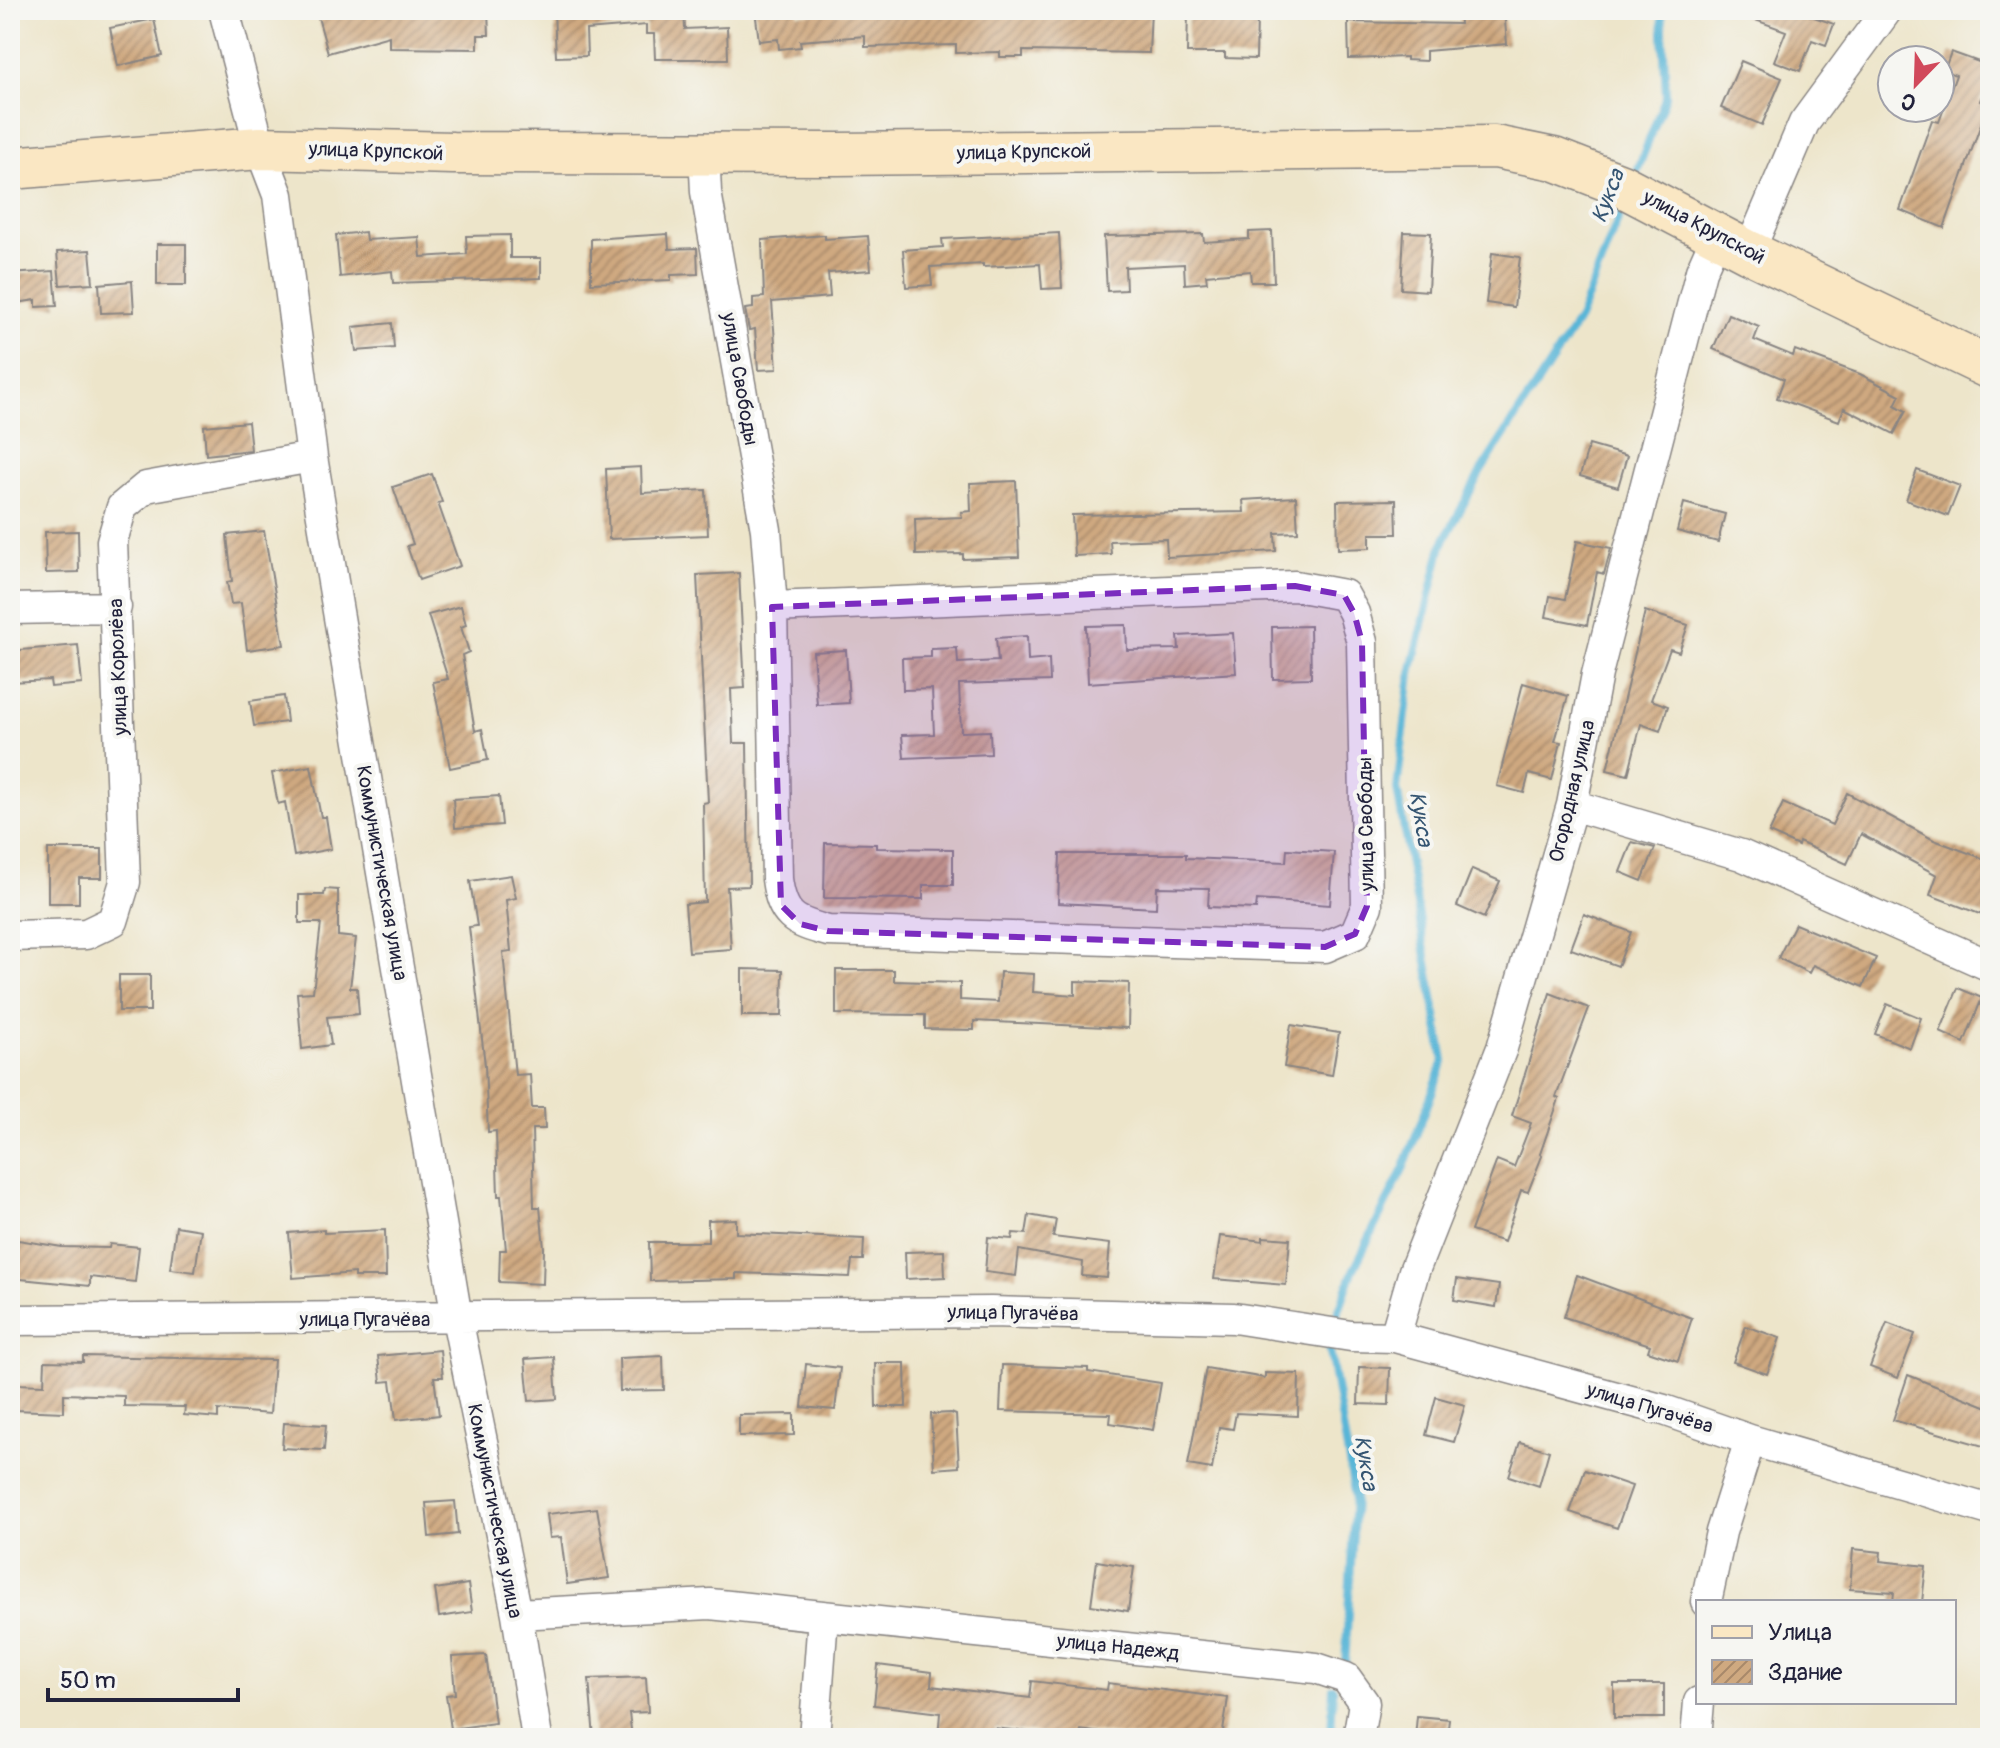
<svg xmlns="http://www.w3.org/2000/svg" width="2000" height="1748" viewBox="0 0 2000 1748" font-family="Pangolin,sans-serif">
<style>
.lines{fill:none;stroke-linecap:round;stroke-linejoin:round}
.stream{stroke:#59b5d7;stroke-width:8}
.building{fill:url(#building-hatch)}
.street-casing{stroke:#888482;stroke-width:33}
.secondary-casing{stroke:#888482;stroke-width:45}
.street{stroke:#fff;stroke-width:30}
.secondary{stroke:#fae7c3;stroke-width:42}
.marked{fill:#7b2cbf;fill-opacity:0.2;stroke:#7b2cbf;stroke-width:6;stroke-dasharray:16 10;stroke-linejoin:round}
.labels{text-anchor:middle;dominant-baseline:central;stroke-width:8;stroke-linejoin:round;paint-order:stroke}
.street-label{font-size:20px;fill:#22223b;stroke:#f6f6f2}
.water-label{font-size:22px;font-style:italic;fill:#355572;stroke:#f6f6f2}
</style>
<defs>
<pattern id="building-hatch" width="6" height="6" patternUnits="userSpaceOnUse" patternTransform="scale(2)"><rect width="6" height="6" fill="#cfa980"/><path d="M-1 1l2-2M0 6l6-6M5 7l2-2" fill="none" stroke="#a8896a"/></pattern>
</defs>
<rect width="100%" height="100%" fill="#f6f6f2"/>
<filter id="ink" filterUnits="userSpaceOnUse"><feTurbulence type="fractalNoise" baseFrequency=".0125" numOctaves="2"/><feDisplacementMap in="SourceGraphic" scale="16" xChannelSelector="R" yChannelSelector="G"/><feConvolveMatrix kernelMatrix="1 2 1 2 8 2 1 2 1" color-interpolation-filters="sRGB"/></filter>
<filter id="wash" filterUnits="userSpaceOnUse"><feTurbulence type="fractalNoise" baseFrequency=".006" numOctaves="4" result="noise"/><feDisplacementMap in="SourceGraphic" scale="32" xChannelSelector="R" yChannelSelector="G"/><feGaussianBlur stdDeviation="1.8" result="paint"/><feColorMatrix in="noise" values="0 0 0 0 0 0 0 0 0 0 0 0 0 0 0 0 0 1.4 0 .05"/><feComposite in="paint" operator="in"/></filter>
<g filter="url(#wash)">
<rect width="100%" height="100%" fill="#ede5ca"/>
<g class="lines">
<!-- stream -->
<path class="stream" d="M1634 179 1666 96 1662 10
M1333 1327 1353 1271 1404 1167 1444 1061 1397 789 1411 673 1442 545 1481 471 1579 319 1626 199
M1328 1340 1355 1497 1345 1665
M1331 1738 1333 1688"/>
</g>
<g id="blocks">
<!-- building -->
<path class="building" d="M316 10H488L489 35H478V49L389 48V36L328 53Z
M554 10H684L685 29 727 27 728 59H655L654 34H646V25L586 30 587 56 556 57Z
M755 10H798V14L973 10 974 15 1033 16V10H1151L1149 53 1023 51V57H1000V52L956 53V45L865 47V36L800 41 801 47 779 49 778 39 759 41Z
M1188 10H1215V16L1257 17 1256 59 1225 58V53H1187Z
M1459 10H1504L1507 44 1426 51V61L1406 60V57L1349 59 1348 22 1460 24Z
M1737 10H1794L1834 24 1826 45 1812 40 1800 71 1774 61 1786 31 1736 13Z
M154 19 162 56 118 66 110 28Z
M1951 52 1990 66V74L1980 101 1988 104 1944 228 1900 210 1932 120 1939 122 1956 75 1944 71Z
M1741 61 1782 78 1762 125 1721 108Z
M1272 231 1274 282H1251L1250 271 1206 275 1207 282 1185 284 1184 264 1125 267 1126 290 1107 291 1104 236 1203 234 1204 242 1249 239V232Z
M365 232 366 240 419 237 421 257 467 254 466 236 510 235V258H541V278L393 283 392 271 340 277 336 235Z
M1404 232 1431 233 1428 291 1401 289Z
M1059 233 1062 288 1042 289 1040 264 983 267V264L930 267 932 285 906 287 903 250 943 247 942 239Z
M668 234 669 249 697 248 698 274 671 275V280L591 283V239Z
M825 235V239L868 236 871 270 828 273 830 297 772 302 777 369 758 370 755 329 749 330 745 309 753 308V298L764 297 762 240Z
M157 244H186V285H157Z
M90 250 93 283 60 285 57 252Z
M1492 253 1520 257 1514 307 1486 303Z
M54 271 57 306 36 307V300L10 304V274Z
M132 281 134 312 101 313 99 284Z
M1728 314 1759 327 1754 340 1793 356 1795 350 1860 374 1900 395 1895 405 1906 411 1894 434 1844 408 1839 421 1777 398 1784 379 1713 349Z
M392 323 394 348 356 351 353 327Z
M248 422 251 450 206 455 204 426Z
M1589 445 1627 456 1618 487 1580 476Z
M641 467 642 493 706 490 708 535 609 539 606 469Z
M1917 470 1960 486 1948 516 1906 500Z
M432 474 442 502 438 503 460 566 419 580 407 546 413 544 393 487Z
M1016 481 1019 557 963 559V554L916 555 915 519 962 517 961 512 971 511 970 483Z
M1296 497 1298 532 1275 533 1276 551 1167 557 1166 539 1110 541 1111 554 1074 556 1072 515 1244 512 1243 500Z
M1396 500 1397 534H1370V548L1338 549 1337 501Z
M1684 503 1725 514 1718 542 1677 531Z
M78 531 79 572 46 573 45 532Z
M264 531 284 645 247 650 241 603 231 604 227 582 232 581 227 535Z
M1577 541 1611 548 1604 574 1597 572 1587 625 1546 617 1550 596 1565 599Z
M739 573 745 688 731 689 733 743H747L749 886 727 887 731 949 689 952 685 904 705 902 703 803 708 802 697 575Z
M461 606 466 625 461 627 469 652 462 655 475 731 482 729 488 760 450 768 433 682 448 679 428 615Z
M1645 611 1688 625 1679 652 1670 649 1651 700 1668 706 1660 731 1641 724 1628 775 1607 770Z
M1126 625 1127 650 1179 649 1178 636 1233 633 1236 673 1088 683 1086 626Z
M1310 626 1311 678 1273 679 1272 627Z
M1027 636 1028 661 1049 659 1050 681 959 684 961 732 990 731 991 754 904 758 902 735 934 734 932 689 903 690 902 658 931 657V649L957 648 958 663 998 661 996 638Z
M78 645 82 684 51 687 50 680 10 682V651Z
M846 650 849 703 817 705 813 652Z
M1523 683 1568 696 1555 741 1561 742 1552 780 1529 774 1524 793 1497 786Z
M284 696 287 722 254 726 250 701Z
M311 766 321 817H326L331 849 294 856 285 802 278 804 272 773Z
M1847 793 1934 840 1990 861V918L1930 895 1937 875 1861 834 1847 864 1799 842 1798 846 1769 833 1783 803 1832 825Z
M499 796 502 825 455 828 453 799Z
M1632 842 1655 848 1642 881 1620 872Z
M825 843 876 844V848L953 849V885H923V899L824 898Z
M48 849H102V878H79V903H48Z
M1287 849 1334 852 1330 905 1257 900 1256 909 1208 907 1209 888 1157 887 1156 908 1058 903 1060 854H1186V858L1286 862Z
M1472 869 1500 881 1484 918 1457 906Z
M511 875 516 898 506 900 511 951 503 952 515 1075 530 1074 532 1108H544L545 1129H532L534 1207H540L544 1248 543 1284 499 1282 500 1250H506L501 1196H498L496 1131 488 1132 485 1065 469 927 477 926 470 881Z
M325 889 338 890V936L356 938 350 988H357L359 1014 327 1017 331 1045 302 1049 297 993 313 992 321 923H299V895H324Z
M1584 914 1631 932 1618 966 1571 949Z
M1795 924 1876 958 1863 987 1813 965 1809 973 1778 958Z
M742 969 783 970 782 1016H742Z
M836 970H894V981L960 983V1000L998 1002 1000 972 1034 974 1033 992 1075 995V981L1129 983 1128 1028 974 1021V1030L925 1029V1015L836 1014Z
M119 975H150V1011H119Z
M1958 988 1982 998 1964 1043 1940 1032Z
M1550 993 1589 1008 1556 1097 1559 1099 1540 1154 1542 1156 1528 1192 1521 1190 1504 1242 1471 1231 1497 1160 1514 1167 1531 1123 1512 1116Z
M1887 1004 1921 1018 1910 1048 1875 1034Z
M1291 1025 1339 1033 1332 1075 1284 1067Z
M1029 1215 1056 1220 1053 1237 1110 1244 1107 1278 1082 1276 1083 1262 1019 1250 1016 1276 985 1272 988 1237 1012 1239 1013 1233 1026 1234Z
M736 1219V1233L864 1239 863 1260H852L850 1277 736 1273V1279L650 1281 649 1242H708V1220Z
M176 1226 201 1230 195 1272 170 1269Z
M324 1230V1233L385 1230 386 1277H355V1273L293 1278 289 1233Z
M1220 1236 1263 1241V1237L1290 1239 1286 1285 1214 1279Z
M18 1240 62 1247 109 1248 110 1244 139 1247 135 1282 90 1277V1286L11 1278Z
M944 1251 945 1277 906 1279 905 1252Z
M1577 1275 1692 1318 1678 1361 1648 1351 1650 1345 1564 1317Z
M1457 1279 1499 1285 1496 1307 1454 1300Z
M1887 1323 1915 1334 1898 1378 1870 1367Z
M1746 1326 1780 1338 1767 1374 1733 1362Z
M440 1350 443 1377H434L439 1415 396 1420 391 1381 381 1382 378 1356Z
M83 1356 274 1360 270 1414 218 1410V1418L184 1415 185 1407 124 1406V1396L64 1394V1412L15 1410V1384L44 1385 45 1361 83 1362Z
M663 1356 664 1390 620 1391 619 1358Z
M554 1357 557 1399 529 1401 525 1359Z
M875 1363H905L906 1407H876Z
M806 1364 840 1368 835 1410 802 1407Z
M1002 1365 1088 1368V1372L1161 1383 1153 1430 1110 1423 1111 1414 1000 1411Z
M1359 1367 1390 1368 1389 1405 1358 1404Z
M1206 1368 1265 1378V1373L1299 1374 1298 1416 1236 1413 1233 1429 1219 1427 1212 1469 1188 1465Z
M1908 1375 1990 1408V1448L1893 1420Z
M1436 1397 1465 1405 1454 1442 1426 1435Z
M951 1413 956 1415 959 1467 934 1469 931 1414Z
M794 1414V1435L739 1436V1415Z
M284 1423 326 1425 324 1450 282 1448Z
M1520 1442 1549 1451 1539 1486 1509 1476Z
M1585 1470 1632 1486 1617 1528 1570 1512Z
M455 1501 458 1534 429 1537 426 1503Z
M597 1508 609 1578 567 1584 561 1537 550 1538 547 1514Z
M1853 1549 1881 1552 1880 1561 1926 1566 1922 1602H1893L1894 1592 1850 1589Z
M1097 1561 1134 1567 1128 1611 1091 1605Z
M468 1584 472 1612 439 1617 435 1589Z
M486 1655 495 1723 451 1729 446 1695 455 1694 452 1657Z
M878 1665 932 1672 931 1686 1030 1698 1032 1681 1107 1690 1108 1683 1228 1698 1222 1738H1137L1081 1730 1079 1738 995 1728 994 1738H938L940 1713 874 1705Z
M646 1677 648 1712 629 1713 632 1738H594L589 1679Z
M1614 1684H1664V1718H1614Z
M1417 1716 1449 1719 1447 1738H1415Z"/>
</g>
</g>
<g filter="url(#ink)">
<use href="#blocks" fill-opacity="0" stroke="#888482" stroke-width="2"/>
<g class="lines">
<!-- street casing -->
<g class="street-casing">
<path id="street" d="M224 10 260 148 278 195 312 457 457 1318 517 1614 537 1738
M704 151 706 192 766 530 772 607 777 879C782 916 793 922 828 931L1325 947 1355 934 1367 906 1362 642 1354 613 1344 595 1295 586 772 607
M1749 252 1804 123 1887 10
M10 609 116 607
M1572 805 1741 855 1990 966
M10 936 86 934 113 921 125 882 112 541 122 507 146 487 312 457
M10 1320 991 1312 1234 1318 1351 1336 1395 1337 1664 1410 1750 1440 1990 1510
M1395 1337 1414 1271 1502 1048 1572 805 1597 674 1701 271 1717 235
M1706 1602 1721 1532 1750 1440
M517 1614 710 1604 1316 1668 1346 1678 1364 1703 1358 1738
M814 1738 823 1617
M1696 1738 1699 1702"/>
</g>
<!-- secondary casing -->
<g class="secondary-casing">
<path id="secondary" d="M10 168 260 148 453 153 837 154 1495 147 1554 159 1621 185 1749 252 1990 368"/>
</g>
<!-- street -->
<use href="#street" class="street"/>
<!-- secondary -->
<use href="#secondary" class="secondary"/>
</g>
</g>
<!-- marked area -->
<path class="marked" d="M1295 586 1344 595 1354 613 1362 642 1367 906 1355 934 1325 947 828 931 800 924 781 905 772 607Z"/>
<g class="labels">
<!-- street labels -->
<g class="street-label">
<text transform="translate(376 151) rotate(2)">улица Крупской</text>
<text transform="translate(1024 152) rotate(-1)">улица Крупской</text>
<text transform="translate(1704 227) rotate(28)">улица Крупской</text>
<text transform="translate(740 379) rotate(80)">улица Свободы</text>
<text transform="translate(118 667) rotate(-92)">улица Королёва</text>
<text transform="translate(1572 791) rotate(-77)">Огородная улица</text>
<text transform="translate(1366 824) rotate(-91)">улица Свободы</text>
<text transform="translate(382 873) rotate(80)">Коммунистическая улица</text>
<text transform="translate(1013 1313) rotate(1)">улица Пугачёва</text>
<text x="365" y="1319">улица Пугачёва</text>
<text transform="translate(1650 1408) rotate(17)">улица Пугачёва</text>
<text transform="translate(495 1511) rotate(79)">Коммунистическая улица</text>
<text transform="translate(1118 1647) rotate(6)">улица Надежд</text>
</g>
<!-- water labels -->
<g class="water-label">
<text transform="translate(1608 196) rotate(-69)">Кукса</text>
<text transform="translate(1421 819) rotate(81)">Кукса</text>
<text transform="translate(1366 1463) rotate(81)">Кукса</text>
</g>
</g>
<!-- margin -->
<rect width="2000" height="1748" fill="none" stroke="#f6f6f2" stroke-width="40"/>
<!-- legend -->
<rect x="1696" y="1600" width="260" height="104" fill="#f6f6f2" stroke="#a1a1a9" stroke-width="2"/>
<rect x="1712" y="1626" width="40" height="12" fill="#fae7c3" stroke="#a1a1a9" stroke-width="2"/>
<text x="1768" y="1640" font-size="24" fill="#22223b">Улица</text>
<rect x="1712" y="1660" width="40" height="24" fill="url(#building-hatch)" stroke="#a1a1a9" stroke-width="2"/>
<text x="1768" y="1680" font-size="24" fill="#22223b">Здание</text>
<!-- north arrow -->
<g transform="translate(1916 84) rotate(203)"><circle r="38" fill="#f6f6f2" stroke="#a1a1a9" stroke-width="2"/>
<path d="M0-6L14 30L0 20L-14 30Z" fill="#d1495b"/>
<text y="-12" font-size="22" font-weight="bold" text-anchor="middle" fill="#22223b">С</text>
</g>
<!-- scale -->
<path d="M48 1688v12h190v-12" fill="none" stroke="#22223b" stroke-width="4"/>
<text x="60" y="1688" font-size="24" fill="#22223b" stroke="#f6f6f2" stroke-width="6" paint-order="stroke">50 m</text>
</svg>
